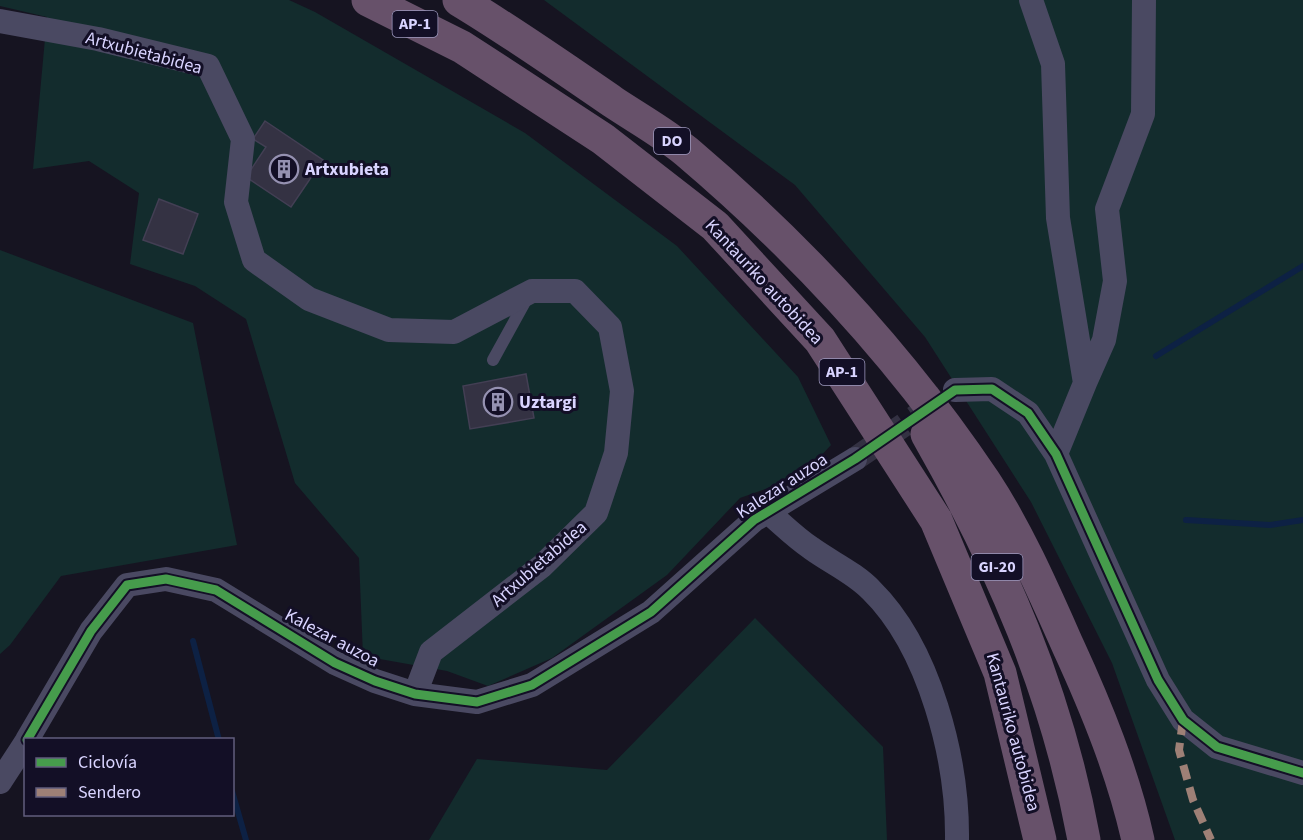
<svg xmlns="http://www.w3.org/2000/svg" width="1303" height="840" viewBox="0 0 1303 840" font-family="'Source Sans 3',sans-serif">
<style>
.green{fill:#132c2d}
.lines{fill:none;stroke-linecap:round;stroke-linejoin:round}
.stream{stroke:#0d2144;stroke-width:6}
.building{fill:#343243;stroke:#433f54;stroke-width:1.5}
.street-tunnel{stroke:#333142;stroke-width:24;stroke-dasharray:24 12;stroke-linecap:butt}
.lane{stroke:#4a4962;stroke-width:12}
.street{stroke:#4a4962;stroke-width:24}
.highway{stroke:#67516a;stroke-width:33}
.quiet{stroke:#9e8076;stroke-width:8;stroke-dasharray:15 8;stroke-linecap:butt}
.cycleway-casing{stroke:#130f26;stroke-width:13}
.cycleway{stroke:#469c4c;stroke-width:9}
.labels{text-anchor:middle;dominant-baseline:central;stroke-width:6;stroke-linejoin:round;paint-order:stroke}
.shield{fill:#130f26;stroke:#9e99be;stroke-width:1.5}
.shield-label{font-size:16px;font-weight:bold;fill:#d9d4ff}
.street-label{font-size:18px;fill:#d9d4ff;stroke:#130f26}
.poi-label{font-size:18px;font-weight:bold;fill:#d9d4ff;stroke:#130f26;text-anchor:start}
</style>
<rect width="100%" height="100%" fill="#161421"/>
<!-- green -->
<path class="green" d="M0 0H289L315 12 525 133 677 246 798 377 831 445 802 476 740 498 667 575 552 658 488 686 447 671 363 656 359 558 295 483 246 319 195 286 130 264 139 193 89 161 33 169 47 17 0 6Z
M544 0H1303V840H1175L1112 663 1031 502 925 337 795 185Z
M0 250 193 323 237 545 61 576 10 645 0 654Z
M755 618 883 747 887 840H429L477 759 607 770Z"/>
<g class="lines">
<!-- stream -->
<path class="stream" d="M1156 356 1303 266
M1186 520 1270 525 1303 520
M193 641 219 740
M232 791 246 840"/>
</g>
<!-- building -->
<path class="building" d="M265 121 323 160 291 207 246 177 266 147 253 139Z
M159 199 198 214 183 254 143 240Z
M526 374 534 418 470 429 463 386Z"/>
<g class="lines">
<!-- street-tunnel -->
<path class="street-tunnel" d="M855 459 944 397"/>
<!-- lane -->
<path class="lane" d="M493 360 526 300"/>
<!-- street -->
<path class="street" d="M1031 0 1053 64 1058 218 1085 383 1056 454
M0 21 98 39 208 66 243 139 236 202 254 260 309 299 389 330 454 332 532 291H575L610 327 622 391 616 453 596 513 542 566 431 652 415 694
M1085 383 1104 340 1115 281 1107 209 1143 114 1144 0
M955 390 992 389 1028 413 1056 454 1158 680 1183 720 1217 747 1303 773
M769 513C783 525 796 538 811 548 830 562 855 573 871 590 930 648 958 760 957 840
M27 740 91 631 127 585 166 579 216 590 335 663 375 681 415 694 477 702 532 685 651 612 754 520 855 459
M0 782 26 742"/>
<!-- highway -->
<path class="highway" d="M368 0 462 47 603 139 715 226 820 340 936 520 1000 673 1040 840
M459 0C512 32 562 67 613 102 637 118 664 133 687 152 800 248 902 358 985 482 1018 532 1044 592 1068 646 1097 709 1123 773 1138 840
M927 434C1001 564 1057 692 1084 840"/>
<!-- quiet -->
<path class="quiet" d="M1183 720 1179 750 1193 800 1211 840"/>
<!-- cycleway casing -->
<g class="cycleway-casing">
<path id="cycleway" d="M27 740 91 631 127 585 166 579 216 590 335 663 375 681 415 694 477 702 532 685 651 612 754 520 855 459 955 390 992 389 1028 413 1056 454 1158 680 1183 720 1217 747 1303 773"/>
</g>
<!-- cycleway -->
<use href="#cycleway" class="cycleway"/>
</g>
<!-- icons -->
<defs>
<g id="building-ring" transform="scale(1.5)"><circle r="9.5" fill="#130f26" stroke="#9591b1" stroke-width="1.5"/><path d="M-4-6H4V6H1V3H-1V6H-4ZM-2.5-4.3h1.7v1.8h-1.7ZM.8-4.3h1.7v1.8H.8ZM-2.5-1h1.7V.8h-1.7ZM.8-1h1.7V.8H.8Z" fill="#9591b1"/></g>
</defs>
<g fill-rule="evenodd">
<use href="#building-ring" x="284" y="169"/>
<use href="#building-ring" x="498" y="402"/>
</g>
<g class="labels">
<!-- shield labels -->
<g class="shield">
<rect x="392.5" y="11" width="45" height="26" rx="4.5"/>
<rect x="654" y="128" width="36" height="26" rx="4.5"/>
<rect x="819.5" y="359" width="45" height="26" rx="4.5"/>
<rect x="971.5" y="554" width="51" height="26" rx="4.5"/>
</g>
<g class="shield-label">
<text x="415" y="24">AP-1</text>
<text x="672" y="141">DO</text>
<text x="842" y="372">AP-1</text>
<text x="997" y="567">GI-20</text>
</g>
<!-- street labels -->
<g class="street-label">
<text transform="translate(144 53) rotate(15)">Artxubietabidea</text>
<text transform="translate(764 282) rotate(47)">Kantauriko autobidea</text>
<text transform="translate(782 486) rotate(-33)">Kalezar auzoa</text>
<text transform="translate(539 564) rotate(-41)">Artxubietabidea</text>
<text transform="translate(332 638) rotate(28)">Kalezar auzoa</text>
<text transform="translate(1013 732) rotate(75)">Kantauriko autobidea</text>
</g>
<!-- poi labels -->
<g class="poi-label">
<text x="305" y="169">Artxubieta</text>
<text x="519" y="402">Uztargi</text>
</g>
</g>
<!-- legend -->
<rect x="24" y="738" width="210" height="78" fill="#130f26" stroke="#625e7d" stroke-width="1.5"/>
<rect x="36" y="758" width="30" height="9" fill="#469c4c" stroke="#625e7d" stroke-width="1.5"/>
<text x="78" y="768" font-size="18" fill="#d9d4ff">Ciclovía</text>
<rect x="36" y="788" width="30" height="9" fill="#9e8076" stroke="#625e7d" stroke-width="1.5"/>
<text x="78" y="798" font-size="18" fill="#d9d4ff">Sendero</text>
</svg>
